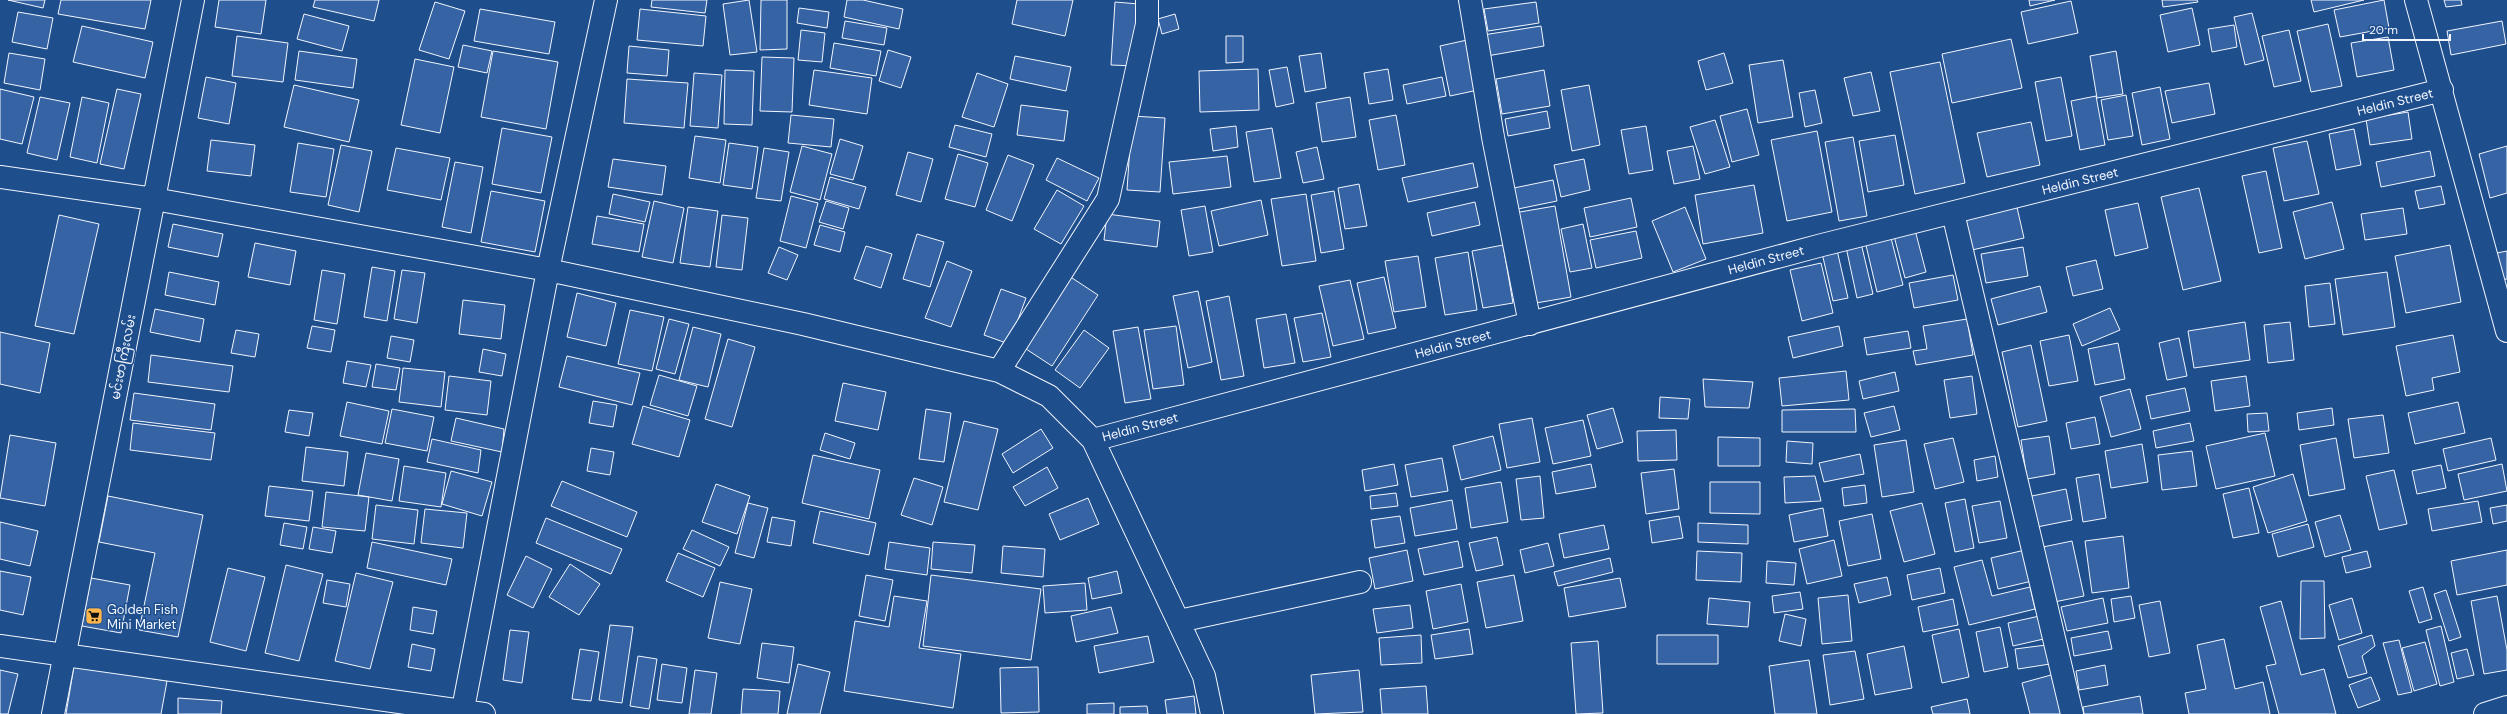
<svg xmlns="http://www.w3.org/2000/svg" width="2507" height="714" viewBox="0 0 2507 714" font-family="'DM Sans','Noto Sans Myanmar',sans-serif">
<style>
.building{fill:#3563a3;stroke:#f2f6ff}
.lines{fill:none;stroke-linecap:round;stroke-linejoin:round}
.minor-casing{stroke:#f2f6ff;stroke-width:24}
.primary-casing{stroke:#f2f6ff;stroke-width:24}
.minor{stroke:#1f4e8c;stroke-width:22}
.primary{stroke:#1f4e8c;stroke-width:22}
.labels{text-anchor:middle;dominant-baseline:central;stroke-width:3;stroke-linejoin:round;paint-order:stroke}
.street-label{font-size:13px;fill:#f2f6ff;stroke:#1f4e8c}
.poi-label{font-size:13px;fill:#f2f6ff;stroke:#1f4e8c;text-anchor:start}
</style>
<rect width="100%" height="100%" fill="#1f4e8c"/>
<!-- building -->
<path class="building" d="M8 0H45L43 8Z
M61 0H151L145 29 58 14Z
M219 0H266L261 34 215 27Z
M315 0H379L374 21 313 7Z
M652 0H707L705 13 651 7Z
M749 0 757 52 730 55 723 4Z
M761 0H787V49L760 50Z
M847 0H863L903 9 899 29 844 17Z
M1017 0H1073L1065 36 1012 24Z
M2029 0H2055L2030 6Z
M2162 0H2197L2198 2 2163 7Z
M2311 0H2364L2314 12Z
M2384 0 2389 28 2340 37 2334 10Z
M2444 0H2461L2462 5 2446 7Z
M2071 1 2078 33 2028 44 2021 12Z
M435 2 465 11 449 59 419 50Z
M1115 2 1139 4 1135 66 1111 65Z
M1536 2 1539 23 1488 31 1484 9Z
M799 8 829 12 827 28 797 23Z
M2192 8 2200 45 2168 52 2160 15Z
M480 9 555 22 549 54 474 41Z
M640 9 706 16 703 46 637 40Z
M18 12 53 18 47 49 12 42Z
M2252 13 2264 60 2245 65 2234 17Z
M304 14 349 26 342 51 297 39Z
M1175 14 1179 29 1162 34 1158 19Z
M845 21 887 28 884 45 842 38Z
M2502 21 2506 44 2451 55 2447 31Z
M2328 24 2342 86 2311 92 2297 31Z
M2234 25 2237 47 2212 52 2208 29Z
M82 26 153 42 145 78 73 62Z
M1541 26 1544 46 1487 56 1483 35Z
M801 30 825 33 822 62 798 60Z
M2289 30 2301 81 2274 87 2262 36Z
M237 36 288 43 283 82 232 76Z
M1226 36H1243V62L1226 63Z
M2388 37 2394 70 2357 77 2351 43Z
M2011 39 2022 88 1952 103 1942 54Z
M1467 40 1478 90 1450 96 1440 46Z
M834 43 881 51 876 76 830 68Z
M463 45 492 51 487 73 458 67Z
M629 46 669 50 667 76 627 73Z
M888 50 911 57 901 88 879 81Z
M299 51 357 59 353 88 295 80Z
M493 51 558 62 546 129 481 117Z
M2116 51 2123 94 2097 98 2090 56Z
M9 53 45 59 40 90 4 83Z
M1321 53 1326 88 1305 92 1299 56Z
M1724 53 1733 83 1706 90 1698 61Z
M1015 56 1071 67 1066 91 1010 79Z
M762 57 794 58 792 112 760 111Z
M415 59 454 67 440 133 401 125Z
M1783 60 1793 117 1758 123 1749 65Z
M1940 62 1965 183 1915 194 1890 72Z
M1287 67 1294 103 1276 107 1269 70Z
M1258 69 1259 110 1200 112 1199 71Z
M1388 69 1393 100 1369 104 1364 73Z
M725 70 754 71 752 125 724 124Z
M814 70 872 78 867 114 809 105Z
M1544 70 1550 106 1502 114 1496 79Z
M1871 72 1880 111 1853 116 1844 78Z
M694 73 722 75 718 128 690 126Z
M977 73 1008 84 994 127 962 117Z
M206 77 236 83 229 124 198 118Z
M1442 77 1446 96 1407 104 1403 85Z
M2061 77 2072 136 2046 141 2035 82Z
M627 79 688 83 684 128 624 123Z
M2209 83 2215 114 2172 123 2165 91Z
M294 85 359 100 349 142 284 127Z
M1589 85 1600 145 1572 151 1561 90Z
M2160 87 2170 139 2142 145 2132 93Z
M0 89 34 97 22 144 0 139Z
M117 89 141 94 124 169 100 164Z
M1815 90 1822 123 1805 127 1799 93Z
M2126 95 2133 136 2108 140 2101 100Z
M2096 96 2105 145 2080 150 2071 101Z
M40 97 70 103 57 160 27 153Z
M82 97 109 103 97 163 70 157Z
M1350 97 1356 137 1322 142 1316 103Z
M1021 105 1068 111 1064 141 1017 135Z
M1747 109 1759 155 1732 162 1720 116Z
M1547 111 1550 128 1508 136 1505 119Z
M2408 112 2412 139 2370 145 2366 119Z
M791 115 834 119 831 147 788 143Z
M1396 115 1405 165 1378 170 1369 120Z
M1132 116 1165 118 1160 192 1127 190Z
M1715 120 1730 167 1705 174 1690 127Z
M2031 122 2040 165 1987 177 1977 133Z
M955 125 992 134 986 157 949 147Z
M1236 126 1238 147 1213 151 1210 129Z
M1646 126 1653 170 1629 174 1621 130Z
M502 128 552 137 541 193 492 184Z
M1272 128 1281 178 1254 182 1246 132Z
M2354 129 2361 165 2336 170 2329 134Z
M1817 131 1832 212 1787 221 1771 140Z
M1895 135 1904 185 1868 192 1859 141Z
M695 136 726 140 720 183 689 178Z
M1853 137 1867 216 1839 221 1825 142Z
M840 139 863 146 853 180 830 174Z
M211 140 255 145 251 176 207 171Z
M2307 141 2319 194 2284 201 2273 148Z
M298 143 334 149 326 197 290 192Z
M729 143 758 147 752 189 723 185Z
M341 145 372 151 359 212 328 205Z
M802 146 832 154 820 200 790 192Z
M1693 146 1700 179 1674 184 1667 151Z
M2507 146V193L2490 198 2479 154Z
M1317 147 1324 179 1303 183 1296 152Z
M396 148 450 158 441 200 387 190Z
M764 148 789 152 781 201 756 198Z
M2430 151 2435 176 2381 187 2376 162Z
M908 152 933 159 921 202 896 195Z
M958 154 988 163 975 207 945 199Z
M1008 155 1034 165 1012 221 986 210Z
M1227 156 1231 187 1173 194 1169 162Z
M1057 158 1099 178 1087 201 1046 180Z
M613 159 666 166 662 195 608 187Z
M1584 159 1590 190 1561 197 1554 165Z
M455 162 483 167 471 233 442 227Z
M1473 163 1478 187 1408 202 1402 178Z
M2266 171 2282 248 2259 253 2242 176Z
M830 177 866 187 859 209 824 199Z
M1553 180 1557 201 1513 210 1509 189Z
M1359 184 1367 226 1345 229 1338 188Z
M1754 185 1763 233 1703 244 1695 195Z
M2441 186 2445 204 2419 209 2415 191Z
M2199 188 2221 281 2183 290 2161 197Z
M1057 190 1084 206 1061 244 1034 229Z
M491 191 545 201 535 252 481 242Z
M1334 191 1344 249 1321 253 1311 195Z
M613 194 650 202 645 222 609 214Z
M1306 194 1316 261 1282 266 1271 199Z
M791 196 818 203 806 248 780 241Z
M1631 198 1637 227 1590 237 1584 208Z
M1261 200 1268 235 1219 246 1211 211Z
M654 201 684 208 673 263 642 257Z
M826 201 849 208 843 229 819 222Z
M1475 202 1480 225 1432 236 1427 213Z
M2332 202 2344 249 2305 259 2293 212Z
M2016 203 2024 238 1972 250 1964 215Z
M2138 203 2148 248 2115 256 2105 210Z
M1205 206 1213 252 1189 256 1181 210Z
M1555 206 1571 297 1530 304 1514 213Z
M688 207 718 211 710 267 680 263Z
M1685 207 1706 259 1673 272 1652 221Z
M2403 208 2407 234 2365 240 2361 214Z
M1107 214 1160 221 1157 247 1104 240Z
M59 215 99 224 74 334 35 326Z
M722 215 748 218 742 270 716 267Z
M597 216 644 224 639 252 592 244Z
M173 224 223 234 218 257 168 247Z
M1583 224 1592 268 1570 272 1561 229Z
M820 225 845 232 840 252 814 245Z
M1915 230 1926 272 1905 278 1894 236Z
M1636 231 1642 258 1596 268 1590 240Z
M917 234 944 242 930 287 903 279Z
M1890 234 1903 285 1877 292 1865 241Z
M255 243 296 251 290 285 248 277Z
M1861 243 1873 294 1857 298 1846 247Z
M1503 245 1513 303 1483 308 1472 251Z
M2450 245 2461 302 2406 313 2395 256Z
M866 246 892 254 881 288 854 279Z
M779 247 798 255 787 280 768 273Z
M2023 247 2028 276 1986 283 1981 254Z
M1837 250 1848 298 1833 301 1822 253Z
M2507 251V279L2502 280 2497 253Z
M1468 252 1477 310 1445 315 1435 258Z
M1418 256 1426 307 1394 312 1385 261Z
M2096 260 2103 289 2073 296 2066 267Z
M947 261 972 271 951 327 925 318Z
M1821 263 1833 313 1802 321 1790 270Z
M372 267 395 271 387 321 364 317Z
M322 270 345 274 337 324 314 320Z
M402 270 425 273 417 323 394 319Z
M169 272 219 282 215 305 165 295Z
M2387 272 2395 327 2343 335 2335 279Z
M1953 275 1958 300 1914 308 1909 283Z
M1069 276 1098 295 1052 366 1023 347Z
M1384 277 1396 328 1368 334 1357 283Z
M1350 280 1364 339 1333 346 1319 286Z
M2330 283 2335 324 2309 327 2305 286Z
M2040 286 2047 312 1998 325 1991 299Z
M1001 289 1026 298 1009 344 984 335Z
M1198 291 1212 362 1188 368 1173 296Z
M577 293 616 303 606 346 567 337Z
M1229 296 1244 376 1221 380 1206 301Z
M463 300 505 305 501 339 459 334Z
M2110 308 2120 330 2082 346 2073 324Z
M155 309 204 319 200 342 150 332Z
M630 310 664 317 652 371 618 364Z
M1322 313 1331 357 1303 362 1294 318Z
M1286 314 1295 363 1264 368 1256 319Z
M669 319 689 324 675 374 656 369Z
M1967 319 1973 355 1916 365 1913 351 1927 349 1923 326Z
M2245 322 2250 360 2194 368 2188 331Z
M2290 322 2294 360 2268 363 2264 325Z
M312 326 335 330 331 352 307 348Z
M1176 326 1184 385 1153 389 1144 330Z
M1839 326 1843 346 1793 358 1788 337Z
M693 327 721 334 708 387 679 380Z
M1138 327 1151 399 1125 403 1113 331Z
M236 330 259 334 255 357 231 353Z
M1084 330 1109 348 1080 388 1055 370Z
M1908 331 1911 348 1867 355 1864 338Z
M0 332 50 343 40 393 0 384Z
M2069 335 2078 381 2049 386 2040 341Z
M2453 335 2460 372 2432 378 2434 390 2406 396 2396 346Z
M391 336 414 340 410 362 387 358Z
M2179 338 2187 376 2167 380 2159 343Z
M728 339 755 347 732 427 705 419Z
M2118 343 2125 379 2095 385 2088 349Z
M2031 345 2047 421 2018 427 2002 352Z
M483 349 506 354 502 376 479 372Z
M151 355 233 366 229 392 148 382Z
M567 356 640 373 632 405 559 387Z
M347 361 371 365 366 387 343 383Z
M376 364 400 368 396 390 372 387Z
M403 368 445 372 441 407 399 402Z
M1846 371 1849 400 1782 406 1779 378Z
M1895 372 1899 391 1863 399 1859 381Z
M659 375 697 386 688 416 650 405Z
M449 376 491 381 487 415 445 410Z
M1972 376 1977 414 1950 418 1944 380Z
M2246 376 2250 406 2215 411 2211 381Z
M1703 379 1753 382 1749 408 1705 407Z
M843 383 886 392 878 430 835 421Z
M2185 388 2190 411 2151 419 2146 396Z
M2130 389 2141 429 2111 437 2100 397Z
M134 393 215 404 211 430 130 420Z
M1660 397 1690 399 1688 419 1659 418Z
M593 401 617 405 613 427 589 423Z
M347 402 389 411 382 444 340 436Z
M2458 402 2465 433 2415 444 2408 413Z
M643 406 690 420 679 457 632 444Z
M1894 406 1900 430 1871 437 1864 413Z
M1613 408 1623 442 1597 449 1587 415Z
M2332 408 2334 425 2299 430 2297 413Z
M392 409 434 417 427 451 385 443Z
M926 409 951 413 944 462 919 459Z
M1855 409 1856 432H1782V410Z
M289 410 313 413 309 436 285 432Z
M2267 413 2269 431 2248 432 2247 414Z
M2383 415 2389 453 2354 458 2348 419Z
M2095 417 2100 444 2071 449 2066 423Z
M456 418 504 429 502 452 451 441Z
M1532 418 1540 462 1507 468 1499 424Z
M1583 420 1591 456 1553 464 1545 428Z
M964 421 998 429 978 510 944 502Z
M133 423 215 433 211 460 130 450Z
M2190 423 2194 441 2156 448 2153 431Z
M1041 429 1053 448 1013 473 1002 454Z
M1676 430 1677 460 1638 461 1637 431Z
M825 433 855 443 850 459 820 450Z
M2265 433 2275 476 2216 489 2206 446Z
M10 435 56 443 45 506 0 498Z
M1493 436 1501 470 1461 480 1453 446Z
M2049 436 2055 474 2027 479 2021 440Z
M1718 437 1760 438V466H1718Z
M1953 438 1964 482 1935 489 1924 444Z
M2336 438 2345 489 2309 496 2300 445Z
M2491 438 2496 460 2448 471 2443 449Z
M432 439 481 450 478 473 427 462Z
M1906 440 1914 492 1882 497 1874 445Z
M1787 441 1813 443 1812 464 1786 462Z
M2142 444 2148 482 2111 488 2105 451Z
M306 447 348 452 344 486 302 481Z
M591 448 614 452 610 475 587 471Z
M2192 451 2197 486 2162 490 2158 455Z
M366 453 399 459 392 501 358 495Z
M1860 454 1864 474 1824 482 1819 463Z
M813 455 880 470 869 519 802 503Z
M1995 456 1998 477 1977 481 1974 460Z
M1442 458 1448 491 1411 497 1405 465Z
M1394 464 1398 485 1365 491 1362 470Z
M1591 464 1596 487 1556 494 1552 472Z
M2502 464 2507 491 2464 500 2458 474Z
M2441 465 2446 488 2417 494 2412 471Z
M404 466 446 473 441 507 399 501Z
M1047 467 1058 488 1025 506 1013 487Z
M1674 469 1679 509 1646 514 1641 473Z
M2394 470 2407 524 2379 530 2366 476Z
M451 471 492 482 482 516 442 504Z
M2099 474 2106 518 2083 522 2076 478Z
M2293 474 2307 521 2268 533 2253 487Z
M1540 476 1544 518 1521 520 1516 479Z
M1815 476 1821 501 1785 503 1784 477Z
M914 478 943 487 932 525 901 515Z
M562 481 637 512 627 537 551 506Z
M1501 482 1508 522 1471 528 1465 488Z
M1710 482H1760V514L1710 513Z
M716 484 750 496 737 534 702 522Z
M1865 485 1867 503 1844 506 1842 488Z
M269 486 313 491 309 521 265 516Z
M2249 488 2259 533 2233 538 2223 494Z
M2066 489 2072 520 2032 528 2027 497Z
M326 492 369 497 365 531 322 527Z
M1396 493 1398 506 1371 509 1370 496Z
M108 496 203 515 178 637 139 630 155 553 99 542Z
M1088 498 1099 524 1060 540 1049 514Z
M1965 499 1974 548 1955 552 1945 503Z
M1452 500 1457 529 1415 536 1410 508Z
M2000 501 2007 538 1979 543 1972 506Z
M2478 501 2482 522 2432 531 2428 509Z
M748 503 768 508 754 558 735 553Z
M1922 503 1935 554 1904 562 1890 511Z
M376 505 418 510 414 544 372 539Z
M2507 505V521L2493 524 2490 508Z
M1823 508 1828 536 1794 542 1789 515Z
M425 509 467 513 463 548 421 543Z
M820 511 876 523 869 555 813 543Z
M1872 514 1881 559 1848 566 1839 521Z
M2340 515 2351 550 2325 557 2315 522Z
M1400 516 1405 543 1375 548 1371 520Z
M1679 516 1683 538 1652 543 1649 521Z
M772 517 795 521 791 546 767 542Z
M546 518 622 549 611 574 536 543Z
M0 522 38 531 30 566 0 559Z
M284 523 307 527 303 549 280 545Z
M1698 523 1748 525V544L1698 542Z
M2308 524 2314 547 2278 557 2272 534Z
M1604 525 1609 549 1564 558 1559 534Z
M313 527 336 531 332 553 309 549Z
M692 530 729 547 720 566 683 549Z
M2123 536 2129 588 2092 593 2085 541Z
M1497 537 1503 565 1476 571 1469 543Z
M1834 540 1842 576 1807 584 1799 549Z
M1458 541 1463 567 1424 575 1418 549Z
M2072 541 2084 596 2054 602 2043 547Z
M372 542 452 559 446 585 367 568Z
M889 542 930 548 927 575 885 569Z
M933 542 975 545 972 573 931 569Z
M1548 543 1554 566 1525 573 1520 550Z
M1003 546 1045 549 1043 577 1001 573Z
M1407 550 1413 581 1375 589 1369 558Z
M2025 550 2032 581 1998 589 1991 558Z
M2507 550V585L2457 595 2451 561Z
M1697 551 1742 553 1741 582 1696 580Z
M2367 551 2371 567 2346 573 2342 557Z
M678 553 715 568 703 597 666 581Z
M526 556 552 569 533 608 507 595Z
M1610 558 1613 572 1558 586 1554 572Z
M1982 560 1992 596 2030 587 2035 609 1969 625 1954 567Z
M1767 561 1796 563 1794 585 1766 583Z
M570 564 600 584 579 615 549 597Z
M286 565 323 574 299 661 265 653Z
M228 568 265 577 246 651 210 642Z
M1940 568 1945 593 1912 600 1907 575Z
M0 571 31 577 23 615 0 610Z
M1117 571 1122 593 1092 599 1088 578Z
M356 573 393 582 370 669 335 661Z
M866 575 893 580 885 621 859 616Z
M931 575 1041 589 1031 660 923 646Z
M1514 575 1523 621 1486 628 1477 582Z
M1887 577 1891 595 1859 603 1854 584Z
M91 578 130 585 121 633 82 626Z
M1620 578 1626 607 1569 617 1564 588Z
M327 580 350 584 346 607 323 603Z
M2301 581H2324L2325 638 2300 639Z
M720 582 752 589 740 644 708 638Z
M1085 583 1087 610 1045 613 1043 586Z
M1461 584 1468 622 1433 629 1426 591Z
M2423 587 2432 619 2419 623 2409 591Z
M2446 590 2461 637 2449 641 2434 594Z
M1800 592 1803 609 1774 613 1772 596Z
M1848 595 1852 641 1822 644 1818 598Z
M894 596 927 601 919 648 961 654 953 708 844 691 855 621 889 627Z
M2131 596 2135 618 2114 622 2111 599Z
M2497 596 2507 650V670L2484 674 2471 601Z
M1709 598 1750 602 1748 627 1707 624Z
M2103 598 2108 623 2067 631 2061 607Z
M2352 598 2362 633 2339 640 2329 605Z
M1953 599 1958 625 1923 632 1918 607Z
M2160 601 2170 653 2149 657 2139 605Z
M2281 601 2301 675 2324 669 2336 714H2279L2266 666 2276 664 2260 607Z
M1410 605 1413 628 1377 633 1373 609Z
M413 607 437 611 433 634 410 630Z
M1111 607 1118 633 1076 642 1071 616Z
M1785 614 1806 619 1801 646 1779 641Z
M2044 615 2048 638 2013 646 2008 623Z
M610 625 633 627 622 703 599 700Z
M2441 626 2454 682 2440 686 2426 630Z
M2000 627 2008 667 1984 672 1976 632Z
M1469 629 1473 654 1435 659 1431 635Z
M1959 629 1969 677 1942 683 1932 635Z
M510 630 529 632 522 683 503 680Z
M2108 631 2112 649 2074 656 2071 638Z
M1421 635 1422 663 1381 665 1379 638Z
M1657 635H1718V664H1657Z
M2372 635 2375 646 2362 656 2367 673 2348 678 2338 646Z
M1148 636 1154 662 1099 673 1094 646Z
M2224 639 2235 689 2263 682 2270 714H2189L2185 693 2206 689 2197 645Z
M2399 640 2412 692 2398 695 2383 643Z
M1598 641 1603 713 1576 714 1571 643Z
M2425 642 2437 684 2414 691 2402 648Z
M762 643 794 647 789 683 757 678Z
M412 644 435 649 431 671 408 667Z
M2046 645 2050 664 2018 669 2015 649Z
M1904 646 1912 688 1875 695 1867 654Z
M580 649 599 652 591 701 572 699Z
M2467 649 2474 675 2457 679 2451 653Z
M1855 651 1864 699 1830 705 1823 655Z
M638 656 657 659 649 709 630 706Z
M1809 660 1817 714H1775L1769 666Z
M662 664 687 668 682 703 657 700Z
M798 664 830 672 820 714H787Z
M2105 665 2108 685 2079 690 2076 671Z
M74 666 167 681 161 714H66Z
M1038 667 1039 712 1001 713 1000 668Z
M0 670 18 674 8 714H0Z
M695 670 717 673 711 714H689Z
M1359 670 1363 712 1315 714 1311 675Z
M2051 675 2062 714H2030L2022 683Z
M2371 677 2380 700 2358 708 2349 685Z
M1426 686 1428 714H1382L1380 689Z
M743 689 780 691 778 714H741Z
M1194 696 1196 714H1167L1165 700Z
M2140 696 2143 714H2084L2083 707Z
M178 698 222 701 221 714H178Z
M1967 699 1970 714H1933L1931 707Z
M1114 703V714H1087V704Z
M1147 706 1148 714H1120V707Z"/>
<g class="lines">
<!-- minor casing -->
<g class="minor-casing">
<path id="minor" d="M1470 0 1493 137 1530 324
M2416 0 2507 331
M0 177 154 199 548 270 803 324 999 371 1049 396 1093 440 1204 676 1212 714
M1953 213 2072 714
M999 371 1108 199 1147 24V0
M1093 440 1822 245 2442 90
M1179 621 1360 582
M0 646 484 714
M53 714 193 0
M462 714 548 270 606 0"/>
</g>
<!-- primary casing -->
<g class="primary-casing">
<path id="primary" d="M2485 714 2507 707"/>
</g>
<!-- minor -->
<use href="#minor" class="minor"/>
<!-- primary -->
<use href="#primary" class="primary"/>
</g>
<!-- icons -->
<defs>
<g id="supermarket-square" transform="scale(0.9)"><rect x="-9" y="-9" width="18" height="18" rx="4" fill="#ffb74d" stroke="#1f4e8c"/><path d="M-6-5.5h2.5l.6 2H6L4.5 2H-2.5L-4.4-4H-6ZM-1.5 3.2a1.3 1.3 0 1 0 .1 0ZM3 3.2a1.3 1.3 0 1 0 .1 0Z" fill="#111"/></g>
</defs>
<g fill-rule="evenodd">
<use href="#supermarket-square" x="94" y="616"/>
</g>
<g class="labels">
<!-- street labels -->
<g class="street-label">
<text transform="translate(2395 102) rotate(-14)">Heldin Street</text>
<text transform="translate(2080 181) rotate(-14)">Heldin Street</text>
<text transform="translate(1766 260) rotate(-15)">Heldin Street</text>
<text transform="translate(1453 344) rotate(-15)">Heldin Street</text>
<text transform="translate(123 357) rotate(-79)">မင်းဗာကြီးလမ်း</text>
<text transform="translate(1140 427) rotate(-15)">Heldin Street</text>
</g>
<!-- poi labels -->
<g class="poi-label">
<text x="107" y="609">Golden Fish<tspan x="107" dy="15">Mini Market</tspan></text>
</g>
</g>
<!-- scale -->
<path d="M2363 34v6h87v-6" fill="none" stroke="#f2f6ff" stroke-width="2"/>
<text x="2369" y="34" font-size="12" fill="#f2f6ff" stroke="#1f4e8c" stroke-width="3" paint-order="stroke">20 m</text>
</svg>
